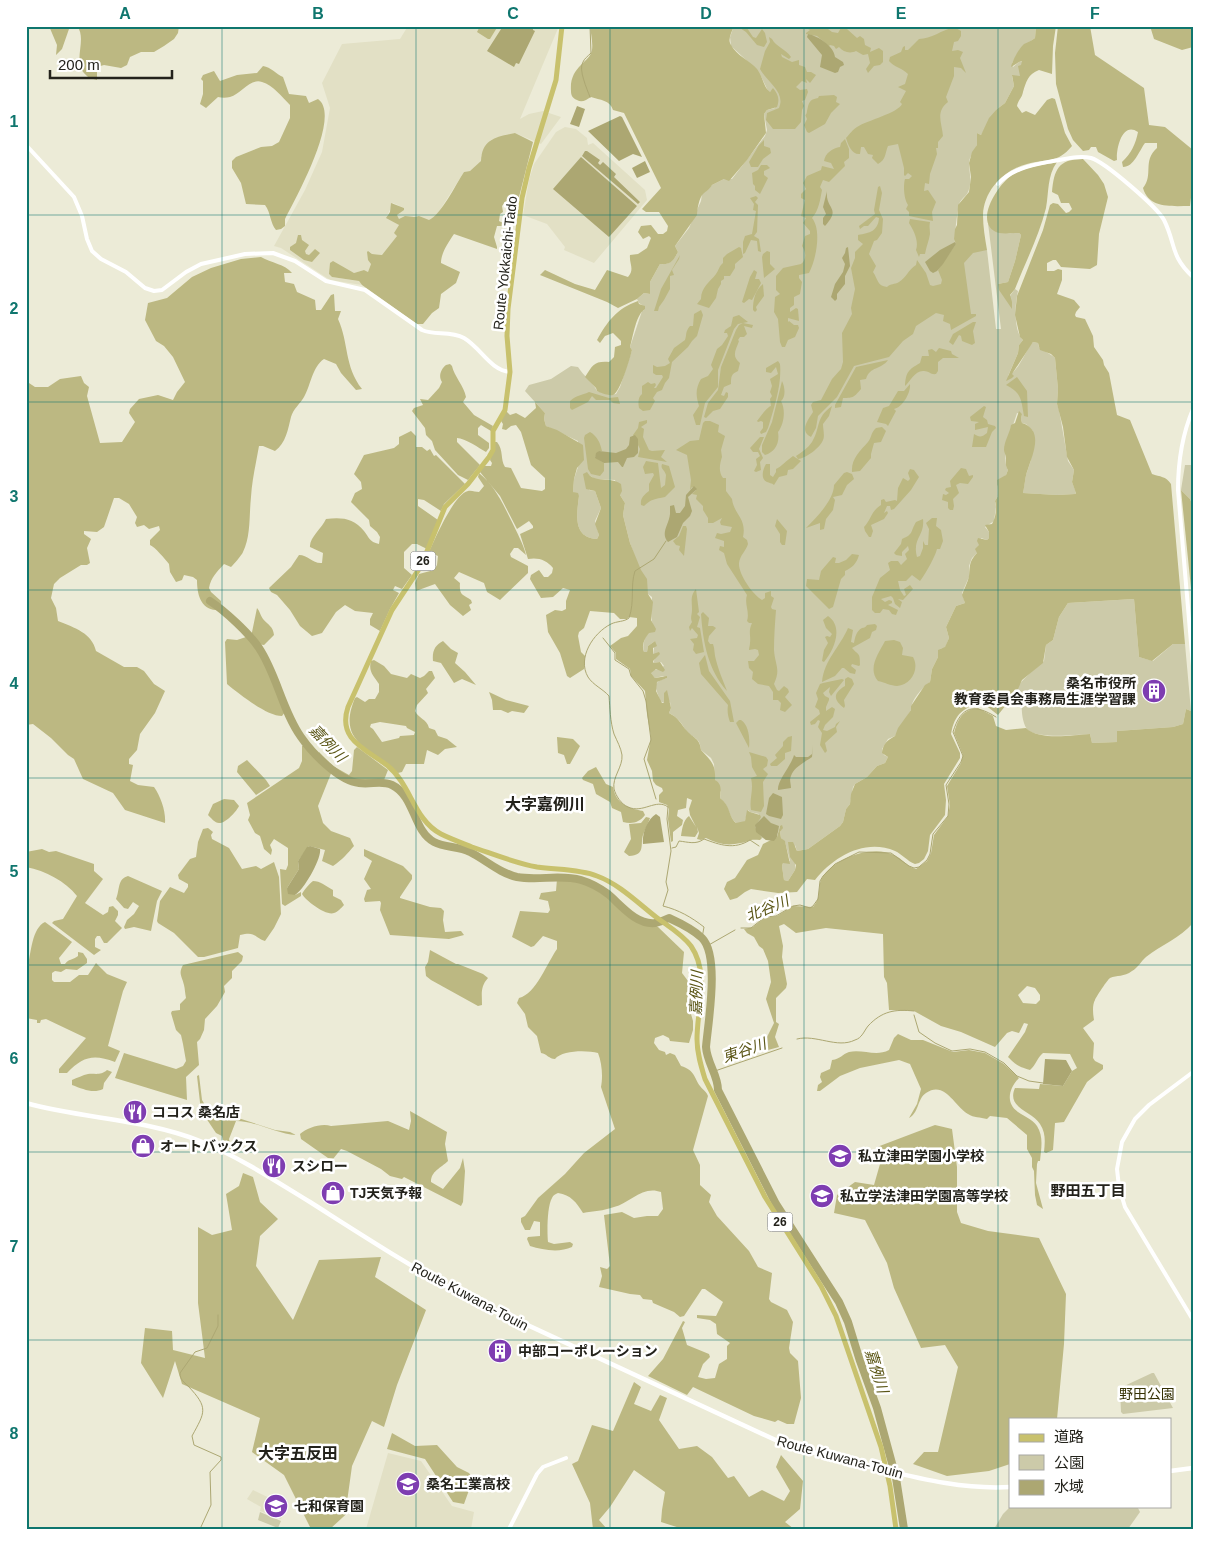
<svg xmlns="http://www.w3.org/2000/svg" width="1219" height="1555" viewBox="0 0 1219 1555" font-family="Arial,'Noto Sans JP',sans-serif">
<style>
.built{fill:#e2e0c5}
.green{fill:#cccaa9}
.forest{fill:#bcb882;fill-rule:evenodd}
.water{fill:#aca772}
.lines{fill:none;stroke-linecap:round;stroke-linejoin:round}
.stream{stroke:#aca772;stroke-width:1}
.river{stroke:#aca772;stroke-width:8}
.tertiary{stroke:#fff;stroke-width:4}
.secondary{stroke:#fff;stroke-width:4.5}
.primary{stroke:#c8c16d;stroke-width:5}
.grid{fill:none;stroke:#0f766e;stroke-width:1;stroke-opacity:0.55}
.labels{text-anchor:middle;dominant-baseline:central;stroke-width:5;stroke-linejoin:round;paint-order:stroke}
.shield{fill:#fff;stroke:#65645f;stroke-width:1}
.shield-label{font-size:12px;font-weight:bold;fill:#23221b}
.street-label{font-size:14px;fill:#23221b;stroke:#fff}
.poi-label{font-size:14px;font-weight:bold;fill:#23221b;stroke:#fff;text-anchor:start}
.park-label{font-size:14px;fill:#353104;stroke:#fff}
.water-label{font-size:15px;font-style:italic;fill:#5a5515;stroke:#fff}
.neighbourhood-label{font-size:15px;font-weight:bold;fill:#23221b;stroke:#fff}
.quarter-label{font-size:16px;font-weight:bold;fill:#23221b;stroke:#fff}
.neatline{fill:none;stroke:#0f766e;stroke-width:2}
.grid-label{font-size:16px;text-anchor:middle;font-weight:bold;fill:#0f766e}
</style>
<rect width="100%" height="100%" fill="#ecebd7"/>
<!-- built -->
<path class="built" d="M408 26H559L520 119 529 114 543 111 561 117 541 144 515 133 491 140 481 156V161L478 166 470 171 464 172 438 213 431 220 429 221 419 216 399 219 397 215 404 208 393 203 387 216 399 225 397 236 383 255 372 254 370 252 371 264 368 272 364 270 354 273 332 265 329 274 332 277 359 281 362 285 330 280 281 248 274 246 305 190 322 152 330 108 322 83 342 44 400 39Z
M565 127 576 129 587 138 588 145 593 143 645 190 647 200 594 263 564 250 565 247 547 224 523 215 529 180 534 164 556 132Z
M388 1453 421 1461 452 1506 474 1512 471 1529H366Z
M253 1490 286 1506 281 1519 260 1511 261 1507 247 1499Z"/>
<!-- green -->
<path class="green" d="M734 26H1036L1035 38 1020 49 1012 63 1013 67 1019 62 1023 61 1020 76H1012L1014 86 1005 103 997 109 981 135 977 133C977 137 978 142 977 145 975 151 970 155 969 162 969 172 972 180 969 189 968 195 963 197 960 202 958 204 954 239 955 242L987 250 996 329H1001L988 223C995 235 1007 233 1019 233L1021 235 1015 261 1008 282 998 284 1010 296 1015 289 1018 291C1015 303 1013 330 1023 340L1019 345 1018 353 1008 376C1019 371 1025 351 1033 342L1038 343 1039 347C1044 352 1050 353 1055 358L1058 389 1057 404 1059 410 1068 461 1074 470 1072 482 1076 492 1075 494 1057 495 1023 493 1026 475 1031 460 1033 431 1026 424 1022 423 1021 419 1022 414 1017 413C1013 426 1000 458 1008 470L1006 475 997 486 998 496 995 501 996 507 994 521 985 527 989 532V538L987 540 981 538 977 553 972 558 969 566V577L962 593 965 603 956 606 946 627 949 638 945 648 940 649 938 657 932 669 930 682C922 688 911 700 911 710L895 736 888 739 882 749 884 755 888 757 885 763 877 766 867 777 855 784 853 787 850 804 846 809 843 822 840 826 808 849 797 851 795 845V870L788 881 784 880 782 866 783 863 790 861 785 842 781 838 780 832 782 829 780 826 778 833 766 840 761 837 755 827 759 814 750 812 748 810 745 821 742 823H736C728 816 729 804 720 798L721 792 715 780 714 764 711 758 701 750C700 735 691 739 685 729 681 722 677 717 669 713L671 708 670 702 664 699V703L660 701C657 688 649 683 667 678L663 676 655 678 650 672 653 670 659 669 664 666 661 662 653 663 657 654 653 655 655 641 648 646 647 652H644C641 642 648 633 653 625 650 617 652 607 652 597L648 594 630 543 623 515 625 503 620 495 615 480 595 479 589 475V490L595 491 601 508 595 521 599 535 597 539C572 538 577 513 579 496L573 492 574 479 579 464 578 441 546 426 544 419 545 413 525 391 529 385 551 379 571 366 578 367C583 375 594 384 597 391L609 395 616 394 620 387 632 350 630 347 642 311 644 310 645 307 639 303 637 299 644 293 650 294V282L660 264C670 265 673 261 678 252L675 246 689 228 701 201 702 194 712 185 724 179H732L765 136 767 130 764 114 767 110 775 108 771 91 770 93 768 91 759 72 731 46 730 37Z
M1185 465H1193V506L1190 499 1181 490Z
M1134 599 1139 657 1153 661 1173 644H1185L1191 711 1186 709 1183 724 1173 727 1117 731V742L1092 743 1090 734C1076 735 1038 739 1028 730 1023 726 1021 711 1022 704L1013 705C1010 687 1032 672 1044 661L1046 645 1053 640 1059 617 1068 603Z
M1152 1373H1154L1173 1408 1123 1414 1121 1412 1120 1388Z
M1011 1506H1137L1140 1512 1128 1529H994L1003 1514Z
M260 1512 281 1521 278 1528 258 1520Z"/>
<!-- forest -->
<path class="forest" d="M49 26H75L69 29 62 49 56 55 57 45Z
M77 26H179L178 33 174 39 164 46 154 52H141L130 57 127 65 121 68 104 65 97 67V80C94 79 88 78 86 75 71 62 88 40 77 26Z
M480 26H498L490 39H488L477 32Z
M590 26H734C732 32 727 39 731 45 736 55 750 61 757 69 763 76 763 87 770 92L773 88C778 94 780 99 777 107L767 110 764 114 766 133 747 160 729 181 724 179 712 185C709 190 706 191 703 194 699 198 697 210 697 215L675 246 678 252C673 261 671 265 660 264L650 282V294L644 293 637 299 618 308 607 302 540 275 545 270 575 284 595 290 607 270 628 277C635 269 629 264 630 255L638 254 647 248 651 238 649 236 643 239 638 232 641 226 651 225 658 234H663L667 231 668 226 659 212H646L642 209 661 188 624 113 613 110C610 100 600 100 591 97 586 100 582 103 577 100 572 98 571 95 571 91 569 66 590 63 592 50 593 43 591 34 590 26Z
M737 26 747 28 753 37 756 38 762 29 765 33 767 42 764 47 757 45 746 32Z
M806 26H828V29L832 32 838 33 842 26H847V29L857 38 860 36 864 39 865 45 871 48 870 52 879 48 883 51V62L880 65 874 66 868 73 866 69 870 63 868 54 863 55 856 51C850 54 843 52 839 47L836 49 834 46 830 45 829 46 817 36 806 34V33L810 30 806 28Z
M1036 26H1056L1053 46 1052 74 1039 70C1028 74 1026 82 1023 92 1022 98 1018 100 1017 106L1022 113 1026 111 1035 115 1047 100 1052 98 1055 99 1065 133 1072 146C1057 164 1048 158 1027 164 1004 170 984 190 983 215 983 227 985 238 987 250L973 253 964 263 971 314H976V316L951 330 950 324 943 321 944 315 936 313 916 326 913 334 903 341 889 357 854 366 837 397 818 416 816 428 811 437C799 431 808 420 813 412L811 405 813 402 821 400 832 379 841 369 843 362 842 333 852 314 851 308 855 289 851 268 855 258V252L863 244 858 240V235C870 233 878 231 879 218L876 217 868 226H864L860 229 859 226 875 214 874 210 878 187 880 186 882 193 879 210 883 219 882 233 877 240 874 241 869 254 876 266 873 272C878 279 877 286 887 287 891 283 894 285 899 282 906 278 908 270 916 265L917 260 926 273 930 285 933 286 941 284 942 280 938 270 956 244 954 239 955 229 957 225 958 205 969 192 971 177 969 163 972 152 977 145V133L981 135 989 118 997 109 1005 103 1014 86 1012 75 1020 76 1018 66 1021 65 1022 61 1019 62 1011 67C1012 61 1019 48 1024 44 1028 42 1031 41 1035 38Z
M1058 26H1090L1095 55 1144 88 1149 125 1165 127 1193 150V181L1190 206C1172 206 1149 209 1143 188 1154 175 1142 161 1157 148V143H1145C1139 151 1134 167 1123 167L1122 162C1131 154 1136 143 1138 132 1122 121 1116 149 1117 160L1114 161 1098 152 1096 147H1091L1089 150 1083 151 1073 140 1068 129 1056 84 1055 53Z
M1150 26H1193V47L1182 50 1154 39Z
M954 27 961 31V36L958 41 954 42 952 51 958 50 963 52 960 58 966 73 961 68 954 67V76L946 97 948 102C935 112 942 123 943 136L938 142V148H936L937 154 930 174 929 184 925 183 924 191 928 190 936 202 932 212 933 221 909 216V212L906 209 908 205C904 199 903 186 905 179H909L912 176 908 173 905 176 904 175V168L898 144 888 146C885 153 886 160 878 164L872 158 873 155 868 154 864 147H861L860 154C852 155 848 145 846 138 850 134 852 130 857 127 868 120 898 113 902 104L900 102 906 91 898 87 905 84 908 74C902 68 894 67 889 61L890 57 901 52 903 47 905 46V50H908L919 39C931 39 942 30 954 27Z
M769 37 772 39C776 47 786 49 791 57L789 59 781 54 782 57 792 62 799 60V65L805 67 807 72H811L816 75 810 83 806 79 807 83 802 81 796 87 800 90 807 89 808 92 805 100 802 101 804 106 802 110 801 122 795 129H773L766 120 767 113 779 108C786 92 767 82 760 69L765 51 770 42Z
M263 66C271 67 276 74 283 77L289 94 306 96 309 103 318 99C342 116 295 199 285 219V226L281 229 276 230C270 223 271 213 265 205L246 204 241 183 232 168V161L236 157 261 147 272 146 279 142 290 118V105C282 97 273 85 262 82 250 78 241 94 230 97 226 98 222 98 218 97L206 108 200 104 203 94V81L201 79 203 75 214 71 220 81 237 75 257 73Z
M834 95 837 97 836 102 840 104 831 113 825 124 809 133 807 132 804 125 807 119C804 112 806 118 807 111 809 102 809 100 818 98L819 96Z
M515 133 533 142 519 197 506 201 502 206 503 212 500 214 499 221 503 223V226H497L494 237 497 247V249L454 234C448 243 441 253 441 263L460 272 456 283 441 294 439 308 432 313 423 324H417L362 285 359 281 332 277 329 274 330 263 333 261 354 273 364 270 368 272 371 264 368 260 367 252 368 251 372 254 382 255 397 236 394 233 399 225 386 218 390 212 391 203 404 208V210L397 215 399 219 405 216 414 217 419 216 429 220C441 215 456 184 464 172L470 171 481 161C482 139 496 137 515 133Z
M845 139 849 149V158L844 162 845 166 829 182 823 180 820 187 822 190C820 200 819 210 812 218 822 230 816 260 809 273L799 275V278L802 282 800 294 794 297V305L790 308V312L796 308 798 309 799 321 788 318V322L789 321 794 325H798L799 328 795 337 788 340 785 347H782L780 342 778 319 774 312 775 297 780 294 776 290V276L783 268 801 264C807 259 806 252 802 246L805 236 810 234V231L803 223 806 218 801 216 805 200 801 198V194L806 189 803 183 807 176 821 170 822 166 834 169 831 163 824 161C825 153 833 148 840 147L841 143Z
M764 140V146L770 148 771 153 763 159 758 167H751L749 162 759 145Z
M1083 159 1098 175 1104 184 1108 197 1099 234 1097 265 1090 269 1061 267 1056 260H1053L1047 263V271H1054L1058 269 1062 270V280L1057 294 1074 300 1080 307 1076 312 1075 315 1076 317 1085 319 1093 336 1094 347 1103 360 1104 365 1109 373 1117 415 1130 420 1152 474C1160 477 1166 476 1171 484L1185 644H1173L1152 661 1139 657 1134 599 1068 603 1059 617 1053 640 1046 645 1043 663 1022 680 1018 689 1014 692 1015 699 1012 700V704L1006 705 998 715 984 704C965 705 954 714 951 734L960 753V758L944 784 946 800 945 815 930 835 928 851 924 859 919 863 915 864C907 861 902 854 895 851 865 838 833 857 815 880L807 879 797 892 778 893 751 889 745 892 737 898 730 900 724 889 727 882 735 878 747 860 758 855 763 844 777 837 780 826 782 825 783 828 780 832 781 838 785 841 790 864 783 863 782 866 784 880 788 881 795 870 796 865 790 857 788 842H793L797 851 808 849 840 826 843 822 846 809 850 804 851 794 855 784 867 777 877 766 885 763 888 757 882 753C883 743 888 740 895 736L898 728 911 710V706L925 685 930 682 932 669 938 657V650L945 647 949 638 946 627 956 606 965 603 962 595C964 589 968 582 969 576 970 565 969 562 977 553L975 549 979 545 977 541 978 538 987 540 989 538V532L985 525 992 524C996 518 997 507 995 501L998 496 997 480 1006 475 1008 470C1005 466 1006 463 1006 458 1006 455 1004 452 1004 450 1004 441 1010 433 1011 425L1015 423 1019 411 1022 414 1021 419 1022 423C1044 430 1033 453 1028 469 1025 476 1025 485 1023 493L1057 495 1075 494 1076 493 1072 482 1074 470 1067 457 1063 427 1057 404 1058 389 1055 358 1051 354 1040 350 1038 343 1033 342 1012 374 1014 376 1012 378 1006 381 1018 353 1019 345 1023 340 1020 337 1015 315 1017 296 1043 230 1050 205 1053 203 1058 204 1066 213 1069 212 1072 209 1069 203H1061L1058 195 1052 192C1054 170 1058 159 1083 159Z
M1057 162C1047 176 1049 192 1046 208 1039 236 1025 263 1015 289L1010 295 1012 302V309L999 290 998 284 1008 282 1015 261 1021 235 1019 233C1013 233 1005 234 999 233 972 225 997 185 1012 175 1025 167 1042 165 1057 162Z
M761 165H767L770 168 764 171V175L768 178 760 194 755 190V186L753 184 752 173 758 170Z
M756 196 758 198 755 202 758 205 757 232 754 236 759 239 761 252 758 251 757 241 751 240 745 253 743 254V242L745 236 752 234 756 211 753 210 754 204 750 198Z
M910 219 930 222C929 227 930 229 930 234 929 241 926 247 925 254H920L919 257 916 250C919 241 914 231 909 223Z
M298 235H301L302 240 309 245 305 251 306 254 309 255 315 249 320 253 312 262 304 260 290 250V247L296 243Z
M739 247 741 248 743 257 735 264V268L730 276H724V279L721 281V284L718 289 716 298 709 308 697 304 701 299C701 287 710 282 716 274 719 270 719 266 723 263V258L727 254Z
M767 251 770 252V264L775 269 764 278 762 257 763 254Z
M680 255 679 259 672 270 674 275 670 276V289L664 300 659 307 658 311H654L661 289Z
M261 257C271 263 285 264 292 273H284L285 282 294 284 297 292 315 300 316 310H321L331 295 334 294 335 311H341L338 319C349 343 344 366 362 389L356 390 341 373 336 364 324 359C312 367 311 385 304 397 300 404 293 409 291 417 288 429 286 443 275 451L263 446H259C256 463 252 480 251 497 249 515 251 536 243 552 242 555 233 565 231 567L224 564C217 572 211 577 209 588L211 592 221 601V604L218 605 217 602 215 603 210 601 214 606 213 608H216V610C200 609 197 593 197 580L193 577 184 575 182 580 176 582 170 572 169 564C165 559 155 547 150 545V540L160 530 159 526 149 529 144 525 137 527 135 523 137 517 129 504 119 498H114L104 527 97 532 84 531V534L91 539 87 548 90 563 87 565H81L60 578 54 584 51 598 56 608 58 621C75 628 92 633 96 651L124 667H137L144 671 154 684 165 691 155 713 140 734 137 750 129 759V764L133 765 130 781 138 785 154 787C161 797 166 812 165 823L125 810 113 793 83 779 74 759 68 755 51 738 33 724 26 725V381L35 387H48L60 379 81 376 84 383 89 387 87 396 100 443 122 442 135 422 129 413 130 409 139 399 158 395 173 400 177 392 185 382 173 357 164 346 156 341 145 320 148 303 167 298 192 277 211 268 241 259Z
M754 270 757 272 755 279H759L761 283 752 300 749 299 744 303 742 302 750 277Z
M763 284 764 296 756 307 757 310 755 312 753 310C753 300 755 290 763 284Z
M638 301 639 304 645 306V309C636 314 633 337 630 347L632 350C630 358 620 393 613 395 608 396 601 393 597 391L596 388 585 377C593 365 594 361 609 362L614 357 615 347 621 345V341L613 333 605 336 600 343 597 340C607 322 617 308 638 301Z
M701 310 703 315 697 336 692 341 688 347 672 362 669 378 665 383 662 390 657 392 653 398 655 401 650 410 643 411 639 408C638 403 638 397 642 394V386L648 382 651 384 655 383 656 385 654 388H656L663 377 662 375H656L653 373V365L657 367 665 366 670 363 668 359 674 348 685 340C687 334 685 332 690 326H693L694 314Z
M739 315 748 322 738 324 734 329 718 370V387L705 403 700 425H696L693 415 699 406C696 396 695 389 701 379L708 376 713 369 711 365 717 349 722 345 728 336 727 333H724L725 330 731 326 733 317Z
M973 322H976L973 331 975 343 972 345 962 341 961 336 959 335 953 345 949 342 953 334Z
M743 323 753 325 752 328 744 326 747 334 744 337H740L738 340 739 341C736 350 731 356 740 363L738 371C731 374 731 377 731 384L724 387 721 395 724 396 726 392 728 393V397L720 409 713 411 706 418 704 417 708 403 718 390 721 367 736 330 739 325Z
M939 348 951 351 952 354 959 358H943L938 362V371L936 374C931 375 929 371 924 371 915 370 910 382 905 386 906 372 908 370 920 363L922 356H929L928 350 932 349 936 352Z
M888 360C881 370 870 366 866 379L860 380 861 389C854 397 854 398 843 398L841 407 835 408V405L856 367Z
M778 361 780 364C782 385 774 408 768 428L766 432 761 434 760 432 763 428V422L761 421 758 422 757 421C760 417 767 407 771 406L770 399 772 396 770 392 772 386 770 379 778 374 776 367 771 373 766 372V368Z
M450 364 452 366C454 376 464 386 466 397L463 402 474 415 493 426 491 431 481 425 478 428V435L489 443V448L486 452C479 448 465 438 457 438V442L480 465 468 480 458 475 435 450 432 441 426 435 425 428 412 411 414 408 423 405 420 399 428 400 439 388 442 382C438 376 441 369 446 365Z
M1017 377 1027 391 1028 417 1024 416C1021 400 1022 393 1006 385Z
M782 381C785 387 786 397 781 401 786 410 784 424 778 432 780 443 775 452 765 455L762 452V445L772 422Z
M910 384C911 392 903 407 894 409L896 411 888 426 886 424 877 422 883 408 889 406 898 391H904Z
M589 392 609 398 618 397 620 404 613 403 610 400H596L592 396 588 402 572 410 570 408V401C578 394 581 396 589 392Z
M535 402 545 413 544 419 546 426 557 430 583 445 584 460 577 468 574 479 573 492 578 493 579 496C577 513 572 538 597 539L599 535 595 524 601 508 595 491 586 489 583 474 587 472C594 484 611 476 621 484L622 491 620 495 625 503 623 515 630 543 641 570 647 579 648 594 653 602 651 620 656 629 655 632 649 633C645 638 641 645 644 652H647L648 646 655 641 657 646 653 648V654L659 652 660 654 653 661V663L660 662 665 670 663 672 656 669 651 673 655 678 667 676V678L657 682 656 691 662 703H664V693L667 690 671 708 669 713C679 718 680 723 687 731 693 738 700 738 701 750 711 761 716 764 715 780 722 784 721 790 720 798 731 806 728 816 736 823L745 821 747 810 750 812 760 815 761 817 755 827 762 838 760 840C748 839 751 841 741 843 727 846 718 844 706 838L701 840 697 839 699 833 697 827 698 832 695 837 681 836C682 830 683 820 689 816L696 827 690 815 689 809 692 800 687 798 686 808 678 810 677 816 683 820 682 825 673 832V841L671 842 668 819 669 809 667 805 659 802V795L663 791 662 788 656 785 653 781 652 771 647 760 651 737 647 714 645 691 631 676 630 669 616 659V653L610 646 621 638 628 636 637 626V618L629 617 627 619H620L614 613 590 611 584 628 579 632 578 636 581 652 585 656 584 669 570 678 567 676 560 653 548 632 546 615 555 610 562 611 566 609V601L570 590 563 588 553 597 541 598 530 579 531 575 539 570 544 577H548L552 573 553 568C547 560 538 557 528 559L520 534 533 528V526L529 521 517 529 500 496 480 472 484 466H491L492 463 490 460 495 442H497C504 451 500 459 505 467L511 468 521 488 542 491 545 489V478L531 465 521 432 516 425 511 426 506 430 502 429 503 424 501 421 506 411 510 415 516 413 525 418 536 408Z
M832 406 829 416 823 424C823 429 825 436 823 440 821 447 805 459 798 459L796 456C802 452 808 448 812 442 821 427 815 418 832 406Z
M984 406 986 407 983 417 987 420 988 424 995 426 996 428 992 432 986 447H972L974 434C979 437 981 438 987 433L988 427 975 430V424L979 422 971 421 970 417Z
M647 420V423L641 427 644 429 643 437 649 450 652 451 665 450 661 457 667 462 638 457 640 449 633 435 638 428 639 422Z
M705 421H710L719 425 718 432 725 436 721 450 722 457C720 463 718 472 723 478H726V491L732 499C734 515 747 518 743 537L747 540 748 544C746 551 740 555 739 563 738 574 753 595 762 600L765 598V593L771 591V596L774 598 771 607 772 609 776 610C775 623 774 636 774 650 775 665 781 669 774 684L777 690 779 691 784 686 788 689 789 692 785 697 792 705 785 712 780 710 781 703 778 700H773V692L769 686 758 684 752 679 753 672 749 668 748 661H754L759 655 758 650 755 649 749 650C749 648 750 645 750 643 751 635 748 632 752 623H749L747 621C750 612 744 604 747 595L727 564 724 553 719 550 720 546 724 547V541L715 538 717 533 721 534 730 532 732 527 721 525 720 522 722 518 713 523H708V518L703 510V506L696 499 697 495 692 494 696 490 692 487 690 490 691 480 687 455 676 450 690 441 699 440 703 423Z
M882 427 886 431 881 442 874 443 871 454V458L860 471 852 472C851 459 860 451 868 442 872 437 870 434 876 428Z
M411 431 416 436V447H422L427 451 430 449 434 456 436 455 465 484 444 504 441 511 424 500 418 499V506L438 520 427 549 417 544H412L404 552V568L412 575 402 589 395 586 393 590 399 593 390 609 380 631 370 625V619L373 613 355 611 345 605 336 612 322 633 312 636 300 626 290 610 277 595 271 592 269 588 291 567 299 555C308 555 313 564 322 563L323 553 310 547C309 538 322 528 326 519 341 517 354 518 364 531 369 537 369 542 379 544L380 537 377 532 370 526 369 520 351 502 355 493 362 489 361 482 354 474 364 455 394 448 399 444V437Z
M590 432C597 436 600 442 602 451H599L595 457 604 463V471L600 476 591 474 588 469 584 438 585 435Z
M760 437H764L759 449 763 458 760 462 761 470 756 472 754 471 757 465 756 459 760 456 758 452H753L750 448Z
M793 456 801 461 793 469 788 470 787 475 779 477 774 485C772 483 769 483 767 482 760 479 763 469 766 464H770V475L773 477 776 472V469C781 467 787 460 793 456Z
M646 461 658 463 661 488 665 485 666 475C665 470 660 469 662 464L669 466 675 487 665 497C655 499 651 499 644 506L641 505C640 498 644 495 649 491V484L654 475 653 473 645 474 643 467Z
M961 468 966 469 969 476 973 475V477L968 484 960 483 956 485 959 493 953 499 954 506 953 510H950L948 508V502L942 500 943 494 946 495 949 493 945 490 946 488 951 487 950 481Z
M910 469 914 470 919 477 911 490 894 509 891 510 890 506H887L884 513 887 511 888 513 884 519 871 525 873 531 871 537H869L865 531 864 527C871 520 871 511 881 505V500L884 499 886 502 895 500 897 501 898 488 903 478 908 481 910 479 908 473Z
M847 472 852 474 854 479 847 485 842 495 833 497 835 500 833 510 826 519 824 529 820 530V523L806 528C816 518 834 500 834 485L844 473Z
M479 473C495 486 503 504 512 522 517 533 523 543 526 555L518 548H514L510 554 511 557 528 566V573L500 600 487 592 484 583 459 572 454 578 460 583C459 596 463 594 471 600L472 603 469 605 471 610 463 616 450 605 435 584 416 591 415 583 419 574 434 570 437 565 438 556 429 552C435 539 454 494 468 491 471 490 476 492 479 492L484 486 478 477Z
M1181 490 1190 499 1193 506 1192 598Z
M932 518H937L936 526 941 530 943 541 940 549H937C935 557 925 575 920 581L912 575 906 581H898L900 590 904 596 906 595 904 589 910 585 913 589 903 600 898 599 902 602 900 608 895 604 893 598 891 596 881 599 885 602 889 600 892 601V603L888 605 898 610 896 615 892 614 889 610 883 609 880 613H875L872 610V597L880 578 890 570 888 563 891 561H898L901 565 907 559 905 554 909 550 908 546 902 552V556L896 555 894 553 901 544 902 539C914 534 910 532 916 522L923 519C925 536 912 538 917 557L920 556 923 548V541L925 545H928L929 529 926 523Z
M777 519 787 531 785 545H782L780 542V534L775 526Z
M683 526H686L687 529 684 556 679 550 680 546 676 545 673 541 679 536Z
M852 554 859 555C857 563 852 568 845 571V575L841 579 833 607 829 609 806 586 807 579 819 580 821 571 833 557 836 558 835 563H839L846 560Z
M696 589 699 612 697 614 700 617 697 627 700 628 704 652 696 654 693 650 694 644 690 639 697 638 698 635 692 628 690 631 689 627 692 622C690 617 692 615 692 610 692 601 690 596 696 589Z
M257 608C260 611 260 615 263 619 268 625 273 626 274 635L264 645 257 644 251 637Z
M703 612 709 618 708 626H713L716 628 709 636 708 641 710 644H713C715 649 714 654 716 660 719 672 723 680 727 691 708 670 703 642 701 614Z
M828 616C844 627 834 650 824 662L822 661 824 650 828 643 825 637 827 636 830 637 832 634 826 628 823 620Z
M875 624 877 626 876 630 872 632 870 638 852 648C859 656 860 652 860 665L859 666 852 664 851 666 856 670 855 674 850 673 844 668H842L835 676 822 682C824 660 840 647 848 628L853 630 851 642 854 643C855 638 856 631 862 628 864 628 866 627 867 625Z
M246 637 255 645 259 651 285 712 282 716C267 716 239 694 227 684L225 642 227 639 237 640Z
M894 640 900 642 903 648 902 655 913 657C920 669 911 685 897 686 891 686 884 682 878 681 867 668 879 653 885 641Z
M443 641 451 649 458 653 455 663 465 672 476 685 462 679 454 683 441 663 433 661C432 651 435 645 443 641Z
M705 655 709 671 730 701 734 722H730C728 717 727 711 728 705L701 674 699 663Z
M374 660 384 666 391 674 407 678 411 674 420 678 424 676 429 671H432L435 678 426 689 428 693 417 705 415 711C419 719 427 719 429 728L435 730 438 736 447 739 457 747 445 749 438 755 427 750 424 764H406L402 772 398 773C371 748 336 743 355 698L357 697 365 702 369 699H375L379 692V684C374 676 368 672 371 661ZM380 722 406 726 407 728 415 732 414 735 400 736 399 738 382 742 373 729 370 727 371 724Z
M848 677 852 679 854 684 844 700 845 706 844 708C833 700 833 693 845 686V679Z
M842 679 844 680 831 696 829 692 830 687 823 693 825 696 829 698V700L826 707V711L832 707 835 709 833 717 825 725 823 730 827 731 835 727 836 724 840 721 836 727 837 732 825 743 827 751 825 753 820 745 822 733 818 727 820 721 818 720 815 724 811 725 810 722 820 714 819 710 815 707 818 699 816 693 820 684 823 683Z
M489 692 506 700 529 706 524 713 512 711 508 713 501 710H493L492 700Z
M978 708 993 716 996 726 1006 730 1026 728C1039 741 1073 735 1090 734L1092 743 1117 742V731L1173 727 1183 724 1186 709 1191 711 1193 727V923C1180 938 1161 945 1146 957 1141 961 1138 968 1132 971 1124 977 1117 975 1110 978 1108 979 1096 997 1095 1000 1092 1005 1093 1014 1094 1020L1083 1028 1094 1043 1093 1058 1095 1061 1103 1065V1069L1087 1082 1064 1122 1055 1123 1053 1150 1046 1153 1044 1152C1045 1142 1046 1133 1040 1124 1032 1111 1006 1108 1015 1088L1039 1089 1040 1084 1063 1086 1072 1071 1077 1068 1070 1054 1043 1053C1037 1058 1036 1065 1030 1070 1018 1066 1017 1066 1008 1057L1025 1032 1028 1024 1024 1023 1019 1033 1012 1031 1007 1033 995 1047 961 1032 941 1026 914 1011 889 1010 887 983 884 977 883 934 826 928 796 933 784 924 779 926 783 946 782 957 787 984 786 988 776 998V1022L779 1024 775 1037 779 1047 768 1050 765 1041 774 1023 766 999 771 982 768 961 763 949 759 946 754 937 747 933 744 929 753 927 764 918 777 916 793 906 813 907C822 897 817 886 822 878 833 858 873 844 894 855 903 859 907 867 916 869L927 861 931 853 934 835 948 816 950 805 947 786 961 763 963 755 954 733C958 719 962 710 978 708ZM1027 986 1035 988 1040 995V1000L1036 1004 1023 1003 1018 995Z
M739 720H741C749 725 750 739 749 748L737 725 736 723Z
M792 736 791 751 785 753V759L777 766H771L770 764 777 758 775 755 783 746V742L788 737Z
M557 737 573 739 580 746 570 764H567L564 755 558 753Z
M302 746H305L332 771 318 806 323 823 331 831 350 838 354 846C348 853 342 860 333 866L322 861 325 850 309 846 298 861 299 869 287 888 295 895 301 892V896L285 906 282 904 280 869 286 870 288 865V848L274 839 270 845 272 850 271 855 264 849 260 836 255 833 248 820 250 815 247 803 299 768 302 761Z
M357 747 388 770 384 780C350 785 343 777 319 754V752L333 766 349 775 352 771 354 750Z
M749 752 766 757 768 760 767 766 763 769 768 774 763 782 764 806 761 812 751 810C749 799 754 790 751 778L757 776 752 767 751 757Z
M247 760 266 780 270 786 256 795 237 772 238 766Z
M596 767 606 784 613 787C616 804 628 808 643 811L645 815C639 823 632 824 623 822L621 812 612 808 610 802 596 794 593 784 583 780 582 778 588 771Z
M224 799 234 800 239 806C237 811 225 824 219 823 215 823 211 818 208 815L213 804Z
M646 817 650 818C648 824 645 829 643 835 640 845 646 855 629 856L624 852 631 839 629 824 641 823Z
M208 828 213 832 211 835 212 839 229 848 242 869 256 866 261 869 274 862 279 877 281 914 274 928 265 941C253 937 256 931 240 935L238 948 204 957H198L174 933 158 923 157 921 160 901 170 887 184 893 188 887V884L179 879 178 875 190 859 196 857 198 842 203 829Z
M42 849 49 852 56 851 94 864V871L103 879 85 903 103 915 108 912 109 907 113 906 118 911V915L115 921 122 928 107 943H104L100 936H97L95 939V947L101 950 94 955 52 923 54 921 63 919 77 896C65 881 46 871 26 867V852Z
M364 849 403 866 412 875V879L400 897V898L430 907 441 908 444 911 443 920 445 932 461 931 464 935 449 939 390 935 380 910 381 903 380 901 365 902 364 899 367 890 371 889 364 879 372 861 364 856Z
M128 876 162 891 157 901 151 931 134 927 125 929 124 927 127 920 134 914 139 906 133 902 128 909 124 908 116 899C120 890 117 879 128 876Z
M557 879C590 879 611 900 635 920 643 924 652 922 658 927L684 952 682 973 688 981 690 986 687 1000 693 1021V1030L689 1043 670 1041 669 1038 663 1035 655 1038 654 1043 659 1050 665 1052 666 1055 670 1053 675 1055 681 1066C695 1070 694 1078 700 1086 704 1091 706 1091 708 1096L693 1150 700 1165V1185L711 1195 709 1202 717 1216 749 1251 758 1267 772 1273 769 1299 771 1302 787 1310 793 1322 789 1348 790 1353 798 1361 801 1398 794 1424H787L778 1420 775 1422 754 1416 693 1387 687 1395 648 1376 663 1359 683 1321 685 1322 682 1328 687 1345 709 1354 710 1357 703 1364 698 1377 706 1379 715 1378 719 1364 727 1359V1346L730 1343 717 1334 716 1324 710 1320 697 1318V1315L716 1316 723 1302 705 1289H702L684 1316 680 1317 674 1312 653 1303 652 1300 643 1299 640 1295 630 1294 599 1287 602 1276 600 1267 607 1269 610 1266 604 1215 622 1212 634 1218 647 1216H658L663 1209 661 1192C643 1185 630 1203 614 1207 603 1211 594 1211 583 1213 576 1202 571 1195 558 1193 556 1194 553 1195 552 1198 547 1206 547 1233 548 1242L554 1244 570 1242 573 1244 572 1247C559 1253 543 1250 530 1246L527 1239 528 1237 540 1236V1222L534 1221 530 1230H525L521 1222V1218L525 1216 538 1198 565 1174 584 1153 615 1129 601 1087C603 1077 602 1063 598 1053 587 1050 562 1050 555 1059 549 1059 547 1054 541 1053L537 1036 528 1027 525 1014 517 1003 519 998C536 994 547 963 557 949V941L543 936 534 946 531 947 512 937 520 911 548 913 550 910 548 901 539 899 541 893 556 891Z
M313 881C320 881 326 886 333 890V896L341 900 344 905C341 908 338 912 334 913 326 916 306 901 302 894 304 890 309 884 313 881Z
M45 922 72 942 59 958 61 964H65C68 959 73 960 78 956V952L83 953 87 959V963L77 970 66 969 61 972 55 971 52 973V980L54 982H70L79 975H88L96 963 107 974 127 982 123 991 108 1046 120 1051 115 1062C94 1054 83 1056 67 1073H59V1069L86 1038 46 1019 41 1020 40 1023H37V1020L26 1018V967L28 965C31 953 32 928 45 922Z
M430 950 456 964H458L483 974 488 978C480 987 482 994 482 1005L478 1006 431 980 426 976 425 967 428 962Z
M238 952 243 956 242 961 232 971V978L224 986 225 992 217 1006 205 1019 204 1030 200 1039 197 1042 199 1065 186 1077 187 1100 115 1078 124 1053 176 1069 183 1066 186 1061 183 1044 181 1035 176 1030 171 1013 172 1011 180 1010V1004L186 998C185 993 185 989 184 985 182 976 178 974 183 965Z
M898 1034 911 1040H923L953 1052 969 1050 985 1053 1004 1064 1019 1078C1009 1088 1005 1103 1018 1112 1025 1117 1032 1119 1037 1126 1044 1137 1041 1149 1040 1161H1038L1037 1164 1036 1183 1043 1209 1037 1205 1035 1195 1034 1171 1032 1167V1158L1027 1149V1135L1007 1118 990 1116 987 1119C980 1117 974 1118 968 1114 955 1107 945 1080 926 1093 917 1099 919 1113 909 1118L917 1104 921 1089 910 1064 899 1060 860 1068 840 1076 820 1091H817L818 1085 822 1082 820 1077 821 1073 830 1069 832 1060C841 1059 842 1054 849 1052 863 1049 876 1057 889 1050L894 1038Z
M107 1070 112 1072 104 1083 103 1089C93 1094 83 1089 72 1085V1080C77 1078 83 1075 88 1074 95 1073 100 1076 107 1070Z
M199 1075 202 1100 208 1110 218 1116 235 1117 275 1130 290 1132 296 1135C276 1134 256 1121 236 1121L229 1139 230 1143 239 1150 237 1152 225 1147 222 1136 216 1133 204 1115V1112L201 1111 197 1076Z
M410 1111 447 1132 445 1144 448 1161C441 1168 431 1171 431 1182L443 1189 460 1168 463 1158 465 1171 463 1202 461 1206 404 1177 402 1179 390 1176 381 1169 347 1151 341 1149 333 1159 328 1158 301 1139 300 1134C307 1128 321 1123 331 1126L388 1121 409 1130 411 1121Z
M935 1125 952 1129 957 1167V1212L961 1223 988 1231 1039 1238 1066 1294 1064 1344 1057 1419H1010V1464L989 1471 947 1476 913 1464 924 1452H938L958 1367 945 1345 921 1348 894 1288 887 1263 865 1220 834 1213 837 1195 855 1182 874 1185 882 1157 877 1147Z
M243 1173 253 1177 260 1202 278 1219 260 1236 256 1266 293 1320 319 1260 381 1257 375 1277 426 1310 397 1385 384 1427 372 1421 352 1466 347 1502 354 1507 330 1529H311L284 1475 252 1452 260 1418 182 1384 175 1361 163 1398 141 1363 145 1328 172 1331 173 1350 205 1358 198 1303V1227L212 1235 232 1230 226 1194 239 1186Z
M634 1382 641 1387 634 1404 651 1411 660 1395 667 1398 659 1420 679 1449 697 1446 712 1457 728 1478 734 1476 749 1497 762 1490 784 1501 790 1491 776 1467 781 1455 803 1481 800 1509 785 1522 794 1529H683L661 1522 662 1510 665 1492 634 1470 610 1507 599 1520 607 1529H593L590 1503 572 1464 578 1461 592 1425 613 1431Z
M392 1433 415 1446 437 1445 457 1467 469 1473 473 1479 464 1504 453 1502 425 1459 387 1449Z"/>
<!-- water -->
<path class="water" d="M503 26H533V30L535 31 519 64 516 63 514 67 487 51Z
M808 34C818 36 834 46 835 57L843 62 844 65 840 67 838 72 835 73 820 67 822 55 807 37Z
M577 106 585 109 579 127 570 124Z
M620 116 622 117 642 157 633 154 619 161 588 131Z
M585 151H587L600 160 598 163 600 165 603 162 616 174 614 177 640 202 638 204 582 156Z
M581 157 637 206 609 237 553 189Z
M645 161 650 172 637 178 632 168Z
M827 191C825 210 842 207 825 226L823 224V218L826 214 823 207Z
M955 242 956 244 943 264 937 271 933 273 930 271 925 262 940 250Z
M848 247 850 266 845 276V284L837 294V299L835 301 831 297 835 284 843 272 845 264 842 258 845 253 846 248Z
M635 435 638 439V453L634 457 627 458 623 467H622L618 462 604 463 595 458 596 453 599 451 616 453 626 449 629 445 630 437Z
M694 486 697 489 688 497 692 511 690 516 683 523 677 537 668 542C660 533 669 525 670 514 670 512 670 509 670 506L674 505 676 513H680L685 506 686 495Z
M813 745 812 757C805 762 794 767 791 776 789 779 791 784 791 788L778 790C777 781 791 766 794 755L796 757H808L812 754Z
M773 793 782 797 783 815 781 819 769 816 766 814 769 798Z
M656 814 660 817 664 842 643 844C642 833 647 820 656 814Z
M764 816 771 823 779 826 777 837 774 841 766 840 756 832 755 825Z
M310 846 320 849C322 858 304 890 295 895L288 894 287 888 299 869 298 861 307 847Z
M1045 1059 1066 1060 1072 1071 1063 1086 1043 1084Z"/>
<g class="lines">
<!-- stream -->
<path class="stream" d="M590 26 591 53C588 56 584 59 583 62 578 69 587 89 590 97
M666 541 654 559 635 571C630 586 635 601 629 618 624 622 617 621 611 624 593 633 577 658 588 677 593 685 603 689 609 696 610 708 610 721 614 734 617 741 621 748 622 755 623 767 612 777 614 789 616 796 621 804 628 807 643 814 656 798 668 807L667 819 671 851 666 882 668 890 663 906C679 910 691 917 704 927L702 938
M603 638 615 653V660L629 669 631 676 643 691 646 701 651 740 644 759 656 799
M672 848 676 847 679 841C688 842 696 845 704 839 720 845 734 850 750 840L759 846
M741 928H751L765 917 776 916 793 906 800 905 810 908 813 906 818 899 820 881 823 876 835 864 859 852 891 853 909 866 914 868 919 867 927 860 930 854 933 834 948 816 949 804 946 785 961 762 963 756 953 732C961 706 974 703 996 717
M707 946 735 930
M914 1015 919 1032 935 1043 952 1051 970 1049 985 1052 1004 1063 1017 1076 1029 1081 1043 1083
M797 1039C816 1034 837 1049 855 1040 862 1038 864 1031 868 1026 882 1011 895 1009 914 1011
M712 1072 782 1048
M200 1529 211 1505 210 1472 221 1460V1457L194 1445 192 1436C205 1412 209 1408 188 1386 184 1382 180 1380 180 1373L195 1352 207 1348 218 1326V1315"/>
<!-- river -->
<path class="river" d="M210 601C225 611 249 633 259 648 277 675 282 710 301 737 312 753 339 781 359 783 371 785 381 780 392 785 415 796 413 831 434 842 445 848 459 846 470 852 486 860 499 873 517 877 538 881 560 874 581 880 591 883 600 888 608 894 621 905 636 925 655 923 660 922 665 920 669 918 680 923 694 930 702 938 720 956 708 1023 706 1047 707 1063 718 1075 718 1090L776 1204 839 1302 848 1322 860 1361 877 1408 896 1478 904 1529"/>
<!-- tertiary -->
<path class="tertiary" d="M26 145 74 197 82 216 87 239 92 251 101 259 126 272 145 288 154 291 162 290 186 272 201 264 245 254 273 253 295 261 326 281 365 290 422 330C435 336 450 330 464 338 481 348 490 370 510 372
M998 184C1012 168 1033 165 1053 161 1066 159 1079 155 1091 158 1105 162 1157 207 1164 220 1176 244 1170 256 1193 277
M1193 409C1182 435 1178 462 1178 490L1193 666
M1193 1072 1149 1105 1135 1119 1122 1142 1117 1169 1119 1187 1125 1207 1193 1320
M509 1529 537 1474 543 1467 566 1458"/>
<!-- secondary -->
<path class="secondary" d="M26 1103C84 1119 145 1119 200 1141 239 1157 274 1180 310 1202 362 1235 414 1269 469 1298L782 1443C810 1452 838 1459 867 1466 914 1477 961 1490 1010 1487
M1170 1471 1193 1468"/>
<!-- primary -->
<path class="primary" d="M562 26 556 80 529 168 522 198 508 309 507 336 510 372 505 410 493 431V450L489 457 468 484 445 507 421 566 392 610 348 707C337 740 366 749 388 766 411 785 414 820 441 834 451 839 462 843 472 847 493 854 515 863 537 867 557 870 579 869 597 876 619 884 638 903 656 917 668 926 682 934 691 946 710 974 697 1008 697 1039 697 1053 701 1066 705 1079L765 1197 821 1286 836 1316 881 1447 890 1486 896 1529"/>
</g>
<!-- grid -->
<path class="grid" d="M222 26V1529M416 26V1529M610 26V1529M804 26V1529M998 26V1529M26 215H1193M26 402H1193M26 590H1193M26 778H1193M26 965H1193M26 1152H1193M26 1340H1193"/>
<!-- icons -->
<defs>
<g id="building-disc" transform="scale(1.25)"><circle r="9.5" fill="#7e3db1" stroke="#fff"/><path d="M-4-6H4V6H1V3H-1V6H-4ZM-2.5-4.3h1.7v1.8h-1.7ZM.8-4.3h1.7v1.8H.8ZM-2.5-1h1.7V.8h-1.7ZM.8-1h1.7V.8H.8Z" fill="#fff"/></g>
<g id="restaurant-disc" transform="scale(1.25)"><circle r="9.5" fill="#7e3db1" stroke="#fff"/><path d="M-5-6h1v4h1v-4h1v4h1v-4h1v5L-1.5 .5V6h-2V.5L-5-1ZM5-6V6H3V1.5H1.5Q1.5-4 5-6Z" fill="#fff"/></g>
<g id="shop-disc" transform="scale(1.25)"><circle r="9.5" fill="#7e3db1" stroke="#fff"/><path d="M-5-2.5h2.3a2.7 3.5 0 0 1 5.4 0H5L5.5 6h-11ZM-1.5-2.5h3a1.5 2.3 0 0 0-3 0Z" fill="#fff"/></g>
<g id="school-disc" transform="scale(1.25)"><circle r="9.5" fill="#7e3db1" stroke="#fff"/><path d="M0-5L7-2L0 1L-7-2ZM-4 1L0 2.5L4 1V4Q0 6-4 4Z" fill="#fff"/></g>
</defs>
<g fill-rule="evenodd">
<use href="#building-disc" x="1154" y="691"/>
<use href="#restaurant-disc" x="135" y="1112"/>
<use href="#shop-disc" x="143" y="1146"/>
<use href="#school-disc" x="840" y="1156"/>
<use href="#restaurant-disc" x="274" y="1166"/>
<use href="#shop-disc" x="333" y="1193"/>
<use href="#school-disc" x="822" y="1196"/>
<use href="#building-disc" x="500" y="1351"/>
<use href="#school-disc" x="408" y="1484"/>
<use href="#school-disc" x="276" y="1506"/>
</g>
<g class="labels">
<!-- shield labels -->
<g class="shield">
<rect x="410.5" y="551.5" width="25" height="19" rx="4"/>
<rect x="767.5" y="1212.5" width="25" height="19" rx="4"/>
</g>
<g class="shield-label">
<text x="423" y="561">26</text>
<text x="780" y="1222">26</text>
</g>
<!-- street labels -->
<g class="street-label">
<text transform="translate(505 263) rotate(-84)">Route Yokkaichi-Tado</text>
<text transform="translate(470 1296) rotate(28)">Route Kuwana-Touin</text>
<text transform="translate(840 1457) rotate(15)">Route Kuwana-Touin</text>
</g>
<!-- poi labels -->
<g class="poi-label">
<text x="1136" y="683" text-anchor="end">桑名市役所<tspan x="1136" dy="16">教育委員会事務局生涯学習課</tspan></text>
<text x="152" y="1112">ココス 桑名店</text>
<text x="160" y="1146">オートバックス</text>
<text x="858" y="1156">私立津田学園小学校</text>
<text x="292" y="1166">スシロー</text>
<text x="350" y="1193">TJ天気予報</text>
<text x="840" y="1196">私立学法津田学園高等学校</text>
<text x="518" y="1351">中部コーポレーション</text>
<text x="426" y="1484">桑名工業高校</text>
<text x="294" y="1506">七和保育園</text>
</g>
<!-- park labels -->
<g class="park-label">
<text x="1147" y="1394">野田公園</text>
</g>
<!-- water labels -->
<g class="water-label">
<text transform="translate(328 743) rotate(46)">嘉例川</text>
<text transform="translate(767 908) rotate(-22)">北谷川</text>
<text transform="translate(696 993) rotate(-88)">嘉例川</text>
<text transform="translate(744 1050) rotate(-19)">東谷川</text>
<text transform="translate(877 1371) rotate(73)">嘉例川</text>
</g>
<!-- neighbourhood labels -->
<g class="neighbourhood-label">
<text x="1088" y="1190">野田五丁目</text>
</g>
<!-- quarter labels -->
<g class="quarter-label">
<text x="545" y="804">大字嘉例川</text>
<text x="298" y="1453">大字五反田</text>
</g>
</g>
<!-- border -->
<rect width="1219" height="1555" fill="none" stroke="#ffffff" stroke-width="55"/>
<!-- legend -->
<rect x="1009" y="1418" width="162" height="90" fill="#ffffff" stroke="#a7a7a4"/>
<rect x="1019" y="1434" width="25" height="8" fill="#c8c16d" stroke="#a7a7a4"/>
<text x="1054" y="1442" font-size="15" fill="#23221b">道路</text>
<rect x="1019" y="1455" width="25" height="15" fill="#cccaa9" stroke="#a7a7a4"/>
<text x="1054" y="1468" font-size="15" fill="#23221b">公園</text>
<rect x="1019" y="1480" width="25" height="15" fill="#aca772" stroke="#a7a7a4"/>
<text x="1054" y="1492" font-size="15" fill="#23221b">水域</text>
<!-- scale -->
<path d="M50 70v8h122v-8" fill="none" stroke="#23221b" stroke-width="2.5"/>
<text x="58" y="70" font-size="15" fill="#23221b" stroke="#ffffff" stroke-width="4" paint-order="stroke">200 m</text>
<rect x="28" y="28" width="1164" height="1500" class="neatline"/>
<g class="grid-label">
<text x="125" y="19">A</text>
<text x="318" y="19">B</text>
<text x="513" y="19">C</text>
<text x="706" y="19">D</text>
<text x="901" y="19">E</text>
<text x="1095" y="19">F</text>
<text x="14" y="127">1</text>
<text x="14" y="314">2</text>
<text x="14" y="502">3</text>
<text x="14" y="689">4</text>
<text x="14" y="877">5</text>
<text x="14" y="1064">6</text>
<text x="14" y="1252">7</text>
<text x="14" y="1439">8</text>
</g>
</svg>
